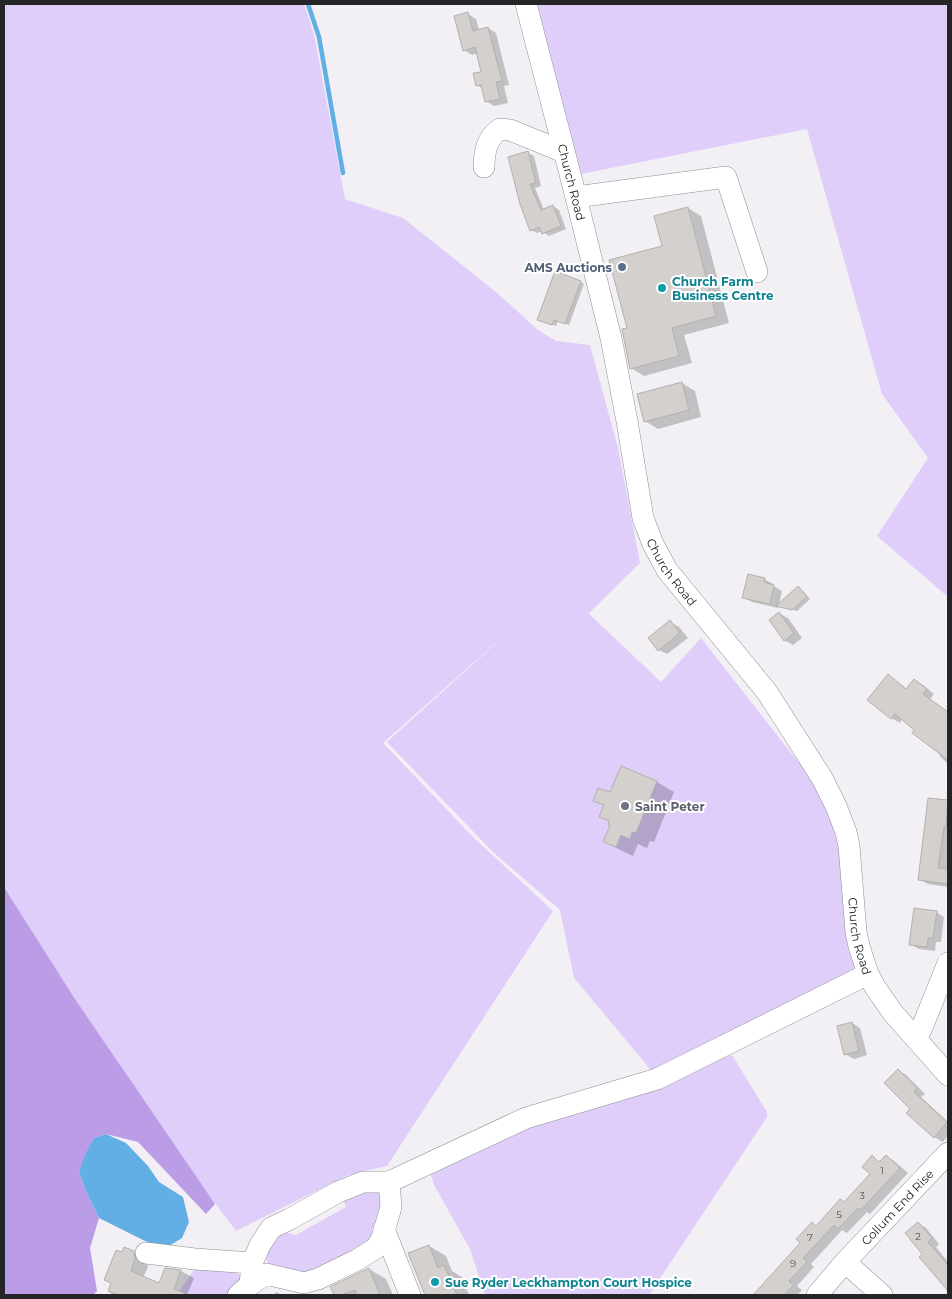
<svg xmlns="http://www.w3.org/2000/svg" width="952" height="1299" viewBox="0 0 952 1299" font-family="Montserrat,sans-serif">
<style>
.green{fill:#dfcefa}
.forest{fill:#bb9ce7}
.water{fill:#62afe6}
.shadow{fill:#0003}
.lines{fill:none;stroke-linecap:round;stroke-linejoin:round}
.stream{stroke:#62afe6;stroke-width:4.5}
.building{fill:#d4d0ce;stroke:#b4b0ad}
.minor-casing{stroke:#908e92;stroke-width:22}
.minor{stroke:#fff;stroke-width:21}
.service-dot{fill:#5c6f8a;stroke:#fff;stroke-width:2}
.culture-dot{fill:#0f9aa8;stroke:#fff;stroke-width:2}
.worship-dot{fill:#6b7280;stroke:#fff;stroke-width:2}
.labels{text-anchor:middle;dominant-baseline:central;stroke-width:4;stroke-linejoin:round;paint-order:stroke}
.number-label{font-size:10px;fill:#514f50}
.street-label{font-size:12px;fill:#252426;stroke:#fff}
.service-label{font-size:12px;font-weight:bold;fill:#4e5e75;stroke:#fff;text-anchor:end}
.culture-label{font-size:12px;font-weight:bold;fill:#0d838f;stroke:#fff;text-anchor:start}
.worship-label{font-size:12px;font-weight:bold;fill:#5b616d;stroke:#fff;text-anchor:start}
</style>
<rect width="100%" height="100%" fill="#f2f0f4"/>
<!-- green -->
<path class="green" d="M4 4H304L314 34 345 199 403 218 496 292 538 330 556 341 590 345 618 448 640 563 589 613 586 611 661 682 701 638 842 818 868 974 706 1064 732 1055 767 1112V1117L649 1295H485L470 1249 434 1185 429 1168 577 1110 660 1081 574 978 560 910 494 853 387 742 523 619 383 743 472 836 553 911 387 1166 348 1175 236 1231 141 1105 121 1066 73 996 4 887Z
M530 4H948V597L877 536 928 458 882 394 807 129 581 174Z
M385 1188 379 1238 303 1280 270 1266 265 1257 278 1230 296 1235 346 1207 342 1196Z
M199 1262 248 1277 236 1295H177Z"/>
<!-- forest -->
<path class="forest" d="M4 887 73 996 215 1204 206 1214 138 1142 106 1134 94 1138 79 1172 87 1194 99 1218 90 1248 97 1291 93 1295H4Z"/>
<!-- water -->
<path class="water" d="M106 1134 126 1143 148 1166 159 1182 183 1197 189 1222 182 1238 169 1246 151 1244 99 1218 87 1194 79 1172 85 1155 94 1138Z"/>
<!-- shadow -->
<path class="shadow" d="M468 14 476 19 479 30 488 28 496 33 509 85 504 86 508 103 494 106 486 101 483 89 477 85 482 73 478 53 472 55 464 50Z
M528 153 534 156 541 186 535 188 544 210 553 206 559 210 566 229 549 236 542 231 537 233 531 230Z
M688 208 701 216 729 323 684 335 692 363 644 376 631 368 628 329 663 247Z
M581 282 584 284 569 325 558 321 556 326 541 320Z
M682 383 695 391 701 417 658 429 645 421Z
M764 579 773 584 772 585 782 591 779 605 798 588 802 590 810 599 797 611 779 606 778 608 752 602 744 597Z
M780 614 788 618 802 638 793 645 784 640Z
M670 622 679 627 688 638 667 654 659 650Z
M888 676 907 689 915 680 923 685 934 694 930 699 948 712V723L947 725 948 726V764L939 755 941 753 902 719 900 723 891 718Z
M622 768 657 782 674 792 654 842 650 841 647 848 638 844 633 856 622 851 605 842 612 825 610 822 601 816 605 806 595 800 611 794Z
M929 800 948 802V860L947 870H948V887L928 884 919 879Z
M936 912 944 917 941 942H936L935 951 919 949 910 944Z
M852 1023 860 1028 867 1055 854 1059 845 1054Z
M898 1070 906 1075 925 1094 921 1097 948 1122V1135L943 1142 934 1137 912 1109Z
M886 1156 894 1161 908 1173 870 1214 867 1212 847 1233 842 1230 811 1264 814 1267 797 1286 802 1290 797 1295H754L817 1226 845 1203 872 1174V1157L881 1162Z
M918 1223 926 1228 939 1244 936 1247 948 1262V1289L921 1257 924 1254Z
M429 1246 446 1256 452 1271 462 1277 469 1295H426L410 1254Z
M133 1252 146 1260 148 1267 143 1278 160 1284 166 1269 181 1271 194 1278 187 1295H114L109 1292 123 1254Z
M369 1269 386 1279 393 1295H335L332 1288Z
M276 1292 283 1295H274Z"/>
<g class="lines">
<!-- stream -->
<path class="stream" d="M308 4 319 37 343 173"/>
</g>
<!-- building -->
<path class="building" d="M468 12 473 31 488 27 502 81 496 82 500 99 485 102 481 85 476 86 473 73 481 72 475 47 463 51 454 16Z
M528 151 536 183 530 184 541 210 553 205 561 226 542 234 539 227 530 231 520 204 508 157Z
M688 207 716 316 672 328 679 356 630 369 622 329 627 328 609 260 662 246 654 216Z
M555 271 581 281 565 324 554 320 552 325 537 320Z
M682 382 689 410 644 422 637 394Z
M748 574 765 578 764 582 774 585 770 604 742 598Z
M798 586 807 597 792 610 776 606Z
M779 612 794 633 784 641 769 620Z
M670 620 680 633 658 651 648 638Z
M888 674 906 689 914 679 927 689 923 694 948 712V760L912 733 914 730 895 714 891 719 867 700Z
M621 766 657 781 636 833 632 832 630 839 621 835 616 847 603 842 610 825 608 824 609 821 599 817 604 805 593 801 598 788 610 792Z
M928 798 948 800 946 827H944L938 868 948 869V884L918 880Z
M914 908 937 911 933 938H928L927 947 909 945Z
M852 1022 859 1051 844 1055 837 1026Z
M898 1069 917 1088 914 1092 947 1122 934 1138 906 1113 910 1109 884 1083Z
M872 1155 879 1162 886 1155 900 1168 861 1210 858 1208 838 1229 834 1225 803 1258 807 1262 789 1281 794 1285 784 1295H753L800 1243 796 1239 812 1222 816 1226 840 1199 844 1202 870 1174 862 1167Z
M918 1222 932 1238 928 1242 948 1265V1291L919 1257 922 1254 905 1233Z
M429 1245 438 1268 444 1265 457 1295H425L408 1253Z
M124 1247 134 1251 135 1259 131 1271 159 1283 165 1268 181 1270 174 1289 189 1295H118L108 1291 111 1283 104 1280 116 1250 122 1252Z
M369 1268 380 1295H357L355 1290 341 1295H334L330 1287Z"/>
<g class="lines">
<!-- minor casing -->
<g class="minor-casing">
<g id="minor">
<path id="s1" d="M526 4 576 197 611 338 627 421 643 518 653 544 667 570 767 692 822 778 836 806 846 832 849 846 856 932 859 946 868 974 875 987 893 1013 948 1075"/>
<path d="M484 167C484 152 487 137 500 129L510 130 564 152"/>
<path d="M576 197 726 177 757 272"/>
<path d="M916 1039 923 1025 948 963"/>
<path d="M384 1229 410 1295"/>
<path d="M146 1253 195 1259 252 1263"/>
<path d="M845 1262 882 1295"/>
<path d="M250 1285 252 1263 260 1245 271 1228 290 1219 338 1192 363 1182H389"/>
<path d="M238 1295 250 1285 266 1274 304 1283 318 1279 357 1260 376 1248 382 1238 391 1207 389 1182 526 1118 657 1079 868 974"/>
<path id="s2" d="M817 1295 845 1262 948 1153"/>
</g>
</g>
<!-- minor -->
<use href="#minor" class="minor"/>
</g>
<!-- markers -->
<circle class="service-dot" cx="622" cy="267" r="5"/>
<g class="culture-dot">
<circle cx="662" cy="288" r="5"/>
<circle cx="435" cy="1282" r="5"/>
</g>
<circle class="worship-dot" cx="625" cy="806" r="5"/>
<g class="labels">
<!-- number labels -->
<g class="number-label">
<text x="882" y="1170">1</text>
<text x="862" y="1195">3</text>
<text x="839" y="1214">5</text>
<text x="918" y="1236">2</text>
<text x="810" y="1237">7</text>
<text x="793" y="1263">9</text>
</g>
<!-- street labels -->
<g class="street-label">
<text stroke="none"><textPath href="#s1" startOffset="184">Church Road</textPath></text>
<text stroke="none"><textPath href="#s1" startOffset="589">Church Road</textPath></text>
<text stroke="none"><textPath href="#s1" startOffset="1009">Church Road</textPath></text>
<text stroke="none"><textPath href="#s2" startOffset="119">Collum End Rise</textPath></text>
</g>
<!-- service labels -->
<g class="service-label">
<text x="612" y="267">AMS Auctions</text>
</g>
<!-- culture labels -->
<g class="culture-label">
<text x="672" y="281">Church Farm<tspan x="672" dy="14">Business Centre</tspan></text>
<text x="445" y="1282">Sue Ryder Leckhampton Court Hospice</text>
</g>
<!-- worship labels -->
<g class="worship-label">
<text x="635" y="806">Saint Peter</text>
</g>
</g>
<!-- border -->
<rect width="952" height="1299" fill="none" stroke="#252426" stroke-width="10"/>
</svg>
